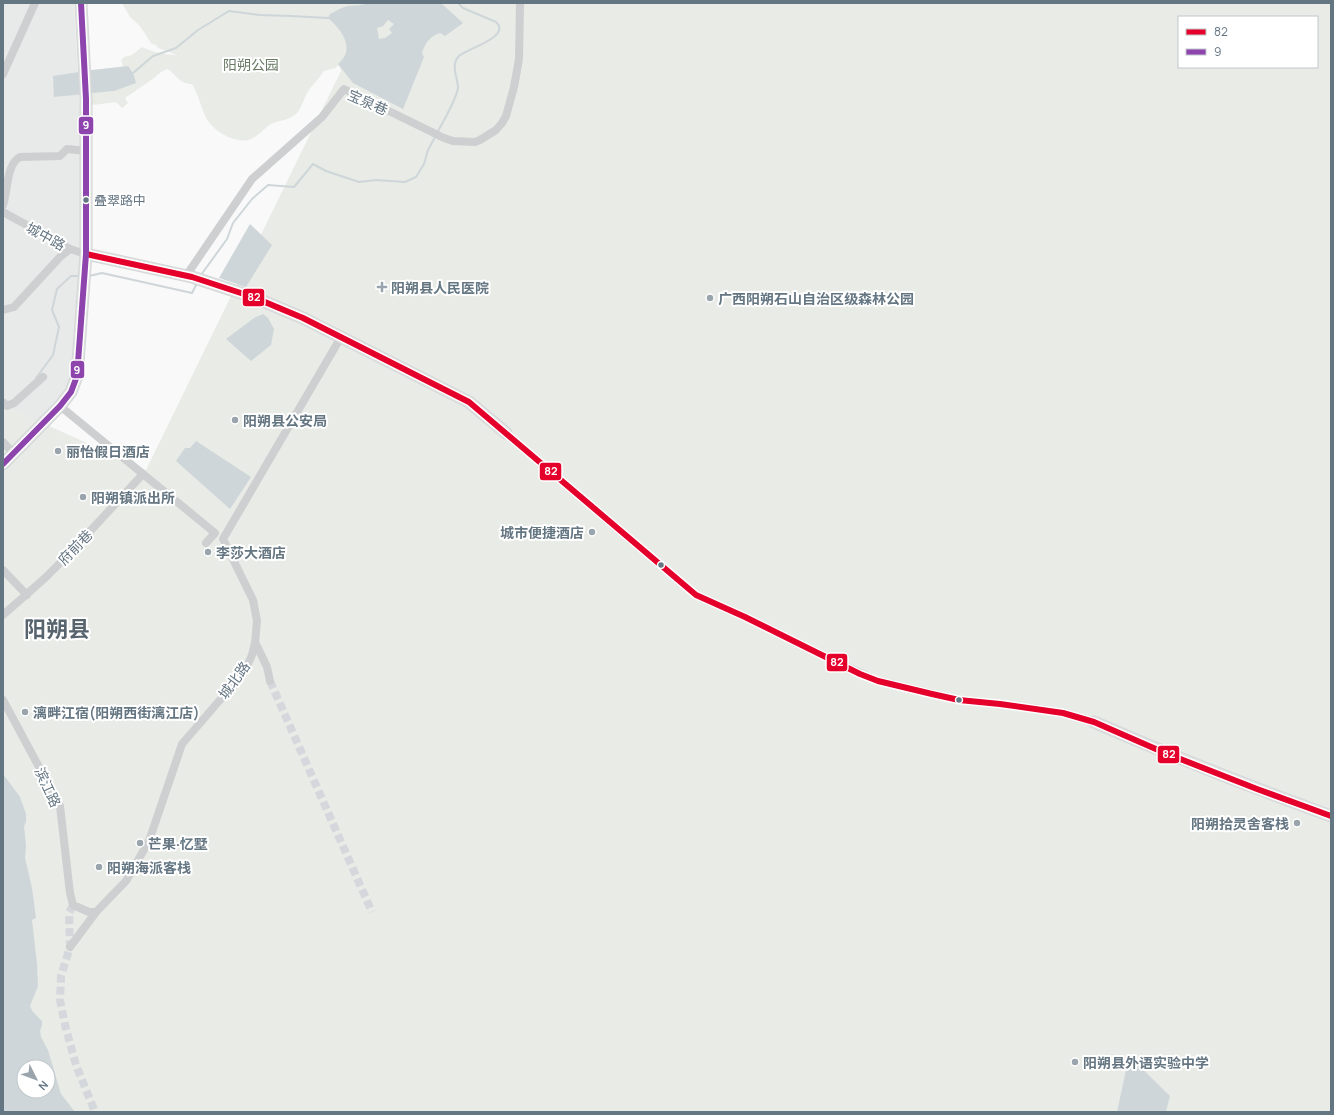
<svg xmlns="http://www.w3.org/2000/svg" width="1334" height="1115" viewBox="0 0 1334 1115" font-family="Manrope,'Noto Sans SC',sans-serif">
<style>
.built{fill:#e8e9e9}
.green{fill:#e8ebe6;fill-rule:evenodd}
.water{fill:#ced6d9;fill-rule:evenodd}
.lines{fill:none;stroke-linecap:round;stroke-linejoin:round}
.stream{stroke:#ced6d9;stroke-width:2}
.street-tunnel{stroke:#d4d8dc;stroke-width:8;stroke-dasharray:8 4;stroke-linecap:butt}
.secondary-casing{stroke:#d5d6d7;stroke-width:13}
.street{stroke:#cecfd0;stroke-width:8}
.secondary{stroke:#e1e2e2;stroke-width:11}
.bus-1-casing{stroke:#fff;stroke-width:9}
.bus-2-casing{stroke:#fff;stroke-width:9}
.bus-1{stroke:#e4002b;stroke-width:6}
.bus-2{stroke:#8e44ad;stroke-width:6}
.bus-dot{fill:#657683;stroke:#fff;stroke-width:1.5}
.poi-dot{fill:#99a4ac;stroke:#fff;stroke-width:1.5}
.labels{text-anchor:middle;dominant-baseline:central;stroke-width:4;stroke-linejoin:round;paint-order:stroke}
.bus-label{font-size:13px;fill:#657683;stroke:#fff;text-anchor:start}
.park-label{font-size:14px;fill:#687a64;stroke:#fff}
.street-label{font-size:14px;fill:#657683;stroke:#fff}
.poi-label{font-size:14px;font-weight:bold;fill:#657683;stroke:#fff;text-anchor:start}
.town-label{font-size:22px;font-weight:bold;fill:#57646e;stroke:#fff}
.line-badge{stroke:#fff;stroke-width:1.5}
.badge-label{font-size:11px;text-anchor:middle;font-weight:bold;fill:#fff}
</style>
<rect width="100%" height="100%" fill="#f9f9f9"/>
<!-- built -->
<path class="built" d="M3 3H74L82 147 60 154 18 155 3 198Z
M67 151 82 152 81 250 71 378 67 390 55 405 3 457V209L14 168 18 160Z"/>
<!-- green -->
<path class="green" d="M122 3H1331V1112H3V405L146 470 341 71 339 65 335 68 324 71C319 79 312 85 307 93 303 100 302 108 296 114 289 120 281 120 273 123 265 127 257 138 248 140 234 143 216 132 208 121 202 112 199 95 192 84 178 84 177 74 167 69L161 72 154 78 125 98 128 103 122 108 116 102 93 105 92 104 91 96 93 93 114 91 128 66 123 67 121 60 124 57 132 55 142 47C153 52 165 55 177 55L158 48 155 44 154 45 151 43 140 26 130 17ZM1179 17H1317V67H1179ZM24 1067H48V1091H24Z"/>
<!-- water -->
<path class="water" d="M368 3 442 4 463 23 445 36 440 33C430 36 425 43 422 53L424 57 403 109 353 83 338 64C356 49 342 30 328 18L330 14C336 11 342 7 348 6 356 5 361 6 368 3ZM388 20 394 24 389 29 392 33 385 38 379 39 377 28 383 26Z
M128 66 133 73 136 83 114 91 54 97 53 76 92 70Z
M250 224 272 245 246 287 219 278Z
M263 314 268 318 274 329 271 345 251 361 226 339 254 318Z
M196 441 251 477 230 509 176 461 185 448H190Z
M3 774 20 797 26 814V821L24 827 26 845 25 858 32 888 36 918 32 920 37 964 38 986 30 1006 33 1012 42 1021V1025L40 1031 41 1037 48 1050 61 1094 75 1112H3ZM24 1067H48V1091H24Z
M1129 1056 1170 1096 1166 1112H1117Z"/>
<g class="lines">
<!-- stream -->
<path class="stream" d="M133 73 153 56 176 48 198 30 229 11 260 15 291 16 328 18
M437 133C443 122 456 100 458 88 458 78 450 65 459 56 466 49 512 37 496 22L463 8 458 3
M201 275 227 239 233 223 252 199 268 185 294 187 313 164 326 171 359 182 376 180 405 182 416 177 424 164 428 150 435 137
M89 276 102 273 192 293 197 283
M36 378 53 355 59 327 52 310 57 289 71 276H81"/>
<!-- street-tunnel -->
<path class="street-tunnel" d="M270 681 372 912
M73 905 69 913 70 947 61 976 60 1000 65 1025 76 1065 95 1112"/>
<!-- secondary casing -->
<g class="secondary-casing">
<path id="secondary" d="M86 254 192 277 253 297 303 318 469 402 506 433
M3 464 60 406 71 392 77 376 86 254V99L81 3
M1094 722C1172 756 1251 787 1331 816"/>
</g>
<!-- street -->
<path class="street" d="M3 74 35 3
M3 205C8 192 6 164 20 157L60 156 67 149 87 151
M3 212 70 249 86 254
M186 276 252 179 322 117 344 89 444 138 453 141 475 142 480 140 496 130 502 123 506 116 514 87 519 59 520 3
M3 310 14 307 60 257 70 249
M3 404 4 403 7 406 14 403 43 377
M57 409 60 406 215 533 206 543
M506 433 629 539 696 595 745 617 815 652 878 681 959 700 1033 708 1063 713 1094 722
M3 442 13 453
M3 570 27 595
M3 615 45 578 69 554 143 474
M255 643 257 646 267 667 270 681
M3 700 60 806 70 893 73 905 89 912H96
M70 947 96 912 126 881 149 841 182 744 226 693 248 664 252 655 255 643 257 621 253 600 223 539 341 337"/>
<!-- secondary -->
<use href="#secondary" class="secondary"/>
<!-- bus-1 casing -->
<g class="bus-1-casing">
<path id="bus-1" d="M86 254 192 277 253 297 303 318 469 402 696 595 745 617 860 674 878 681 932 694 959 700 1000 704 1063 713 1094 722 1165 753 1257 789 1331 816"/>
</g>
<!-- bus-2 casing -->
<g class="bus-2-casing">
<path id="bus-2" d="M3 464 60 406 71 392 77 376 86 254V99L81 3"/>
</g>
<!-- bus-1 -->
<use href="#bus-1" class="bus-1"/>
<!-- bus-2 -->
<use href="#bus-2" class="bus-2"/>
</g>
<!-- markers -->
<g class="bus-dot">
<circle cx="86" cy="200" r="3.5"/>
<circle cx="661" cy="565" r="3.5"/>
<circle cx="959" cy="700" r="3.5"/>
</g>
<g class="poi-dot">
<path d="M380 281h4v4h4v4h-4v4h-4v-4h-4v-4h4z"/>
<circle cx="710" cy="298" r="4"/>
<circle cx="235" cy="420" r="4"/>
<circle cx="58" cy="451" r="4"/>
<circle cx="83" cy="497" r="4"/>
<circle cx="592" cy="532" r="4"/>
<circle cx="208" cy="552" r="4"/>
<circle cx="25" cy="712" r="4"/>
<circle cx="1297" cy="823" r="4"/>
<circle cx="140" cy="843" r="4"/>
<circle cx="99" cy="867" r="4"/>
<circle cx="1075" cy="1062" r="4"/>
</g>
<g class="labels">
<!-- bus labels -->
<g class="bus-label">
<text x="94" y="200">叠翠路中</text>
</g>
<!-- park labels -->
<g class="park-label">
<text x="251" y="64">阳朔公园</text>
</g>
<!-- street labels -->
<g class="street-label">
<text transform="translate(368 102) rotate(24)">宝泉巷</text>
<text transform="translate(46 236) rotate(29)">城中路</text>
<text transform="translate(75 547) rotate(-46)">府前巷</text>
<text transform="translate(234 680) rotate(-54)">城北路</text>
<text transform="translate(48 787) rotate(65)">滨江路</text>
</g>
<!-- poi labels -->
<g class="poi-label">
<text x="391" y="287">阳朔县人民医院</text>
<text x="718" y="298">广西阳朔石山自治区级森林公园</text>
<text x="243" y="420">阳朔县公安局</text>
<text x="66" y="451">丽怡假日酒店</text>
<text x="91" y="497">阳朔镇派出所</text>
<text x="584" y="532" text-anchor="end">城市便捷酒店</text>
<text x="216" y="552">李莎大酒店</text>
<text x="33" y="712">漓畔江宿(阳朔西街漓江店)</text>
<text x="1289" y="823" text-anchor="end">阳朔拾灵舍客栈</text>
<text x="148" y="843">芒果·忆墅</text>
<text x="107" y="867">阳朔海派客栈</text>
<text x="1083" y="1062">阳朔县外语实验中学</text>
</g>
<!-- town labels -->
<g class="town-label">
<text x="57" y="629">阳朔县</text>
</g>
</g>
<g class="line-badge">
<rect x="78" y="116" width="16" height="19" rx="4" fill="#8e44ad"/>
<rect x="242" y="288" width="23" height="19" rx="4" fill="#e4002b"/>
<rect x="70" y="360" width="15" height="19" rx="4" fill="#8e44ad"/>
<rect x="539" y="462" width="23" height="19" rx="4" fill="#e4002b"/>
<rect x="826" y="653" width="22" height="19" rx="4" fill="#e4002b"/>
<rect x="1157" y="745" width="23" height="19" rx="4" fill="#e4002b"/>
</g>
<g class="badge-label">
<text x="86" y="129">9</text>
<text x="254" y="301">82</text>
<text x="77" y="374">9</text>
<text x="551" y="475">82</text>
<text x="837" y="666">82</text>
<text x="1169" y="758">82</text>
</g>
<!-- border -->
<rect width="1334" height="1115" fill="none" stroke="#657683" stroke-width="8"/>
<!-- legend -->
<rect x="1178" y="16" width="140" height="52" fill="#ffffff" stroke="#c1c8cd"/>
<rect x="1186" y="29" width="20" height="6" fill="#e4002b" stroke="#c1c8cd"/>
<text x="1214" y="36" font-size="12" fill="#657683">82</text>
<rect x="1186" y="49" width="20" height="6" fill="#8e44ad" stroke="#c1c8cd"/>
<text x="1214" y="56" font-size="12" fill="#657683">9</text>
<!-- north arrow -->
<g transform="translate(36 1079) rotate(132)"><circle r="19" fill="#ffffff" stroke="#c1c8cd"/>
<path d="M0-3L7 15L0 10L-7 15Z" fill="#99a4ac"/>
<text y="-6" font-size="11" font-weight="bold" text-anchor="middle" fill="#657683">N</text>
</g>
</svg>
